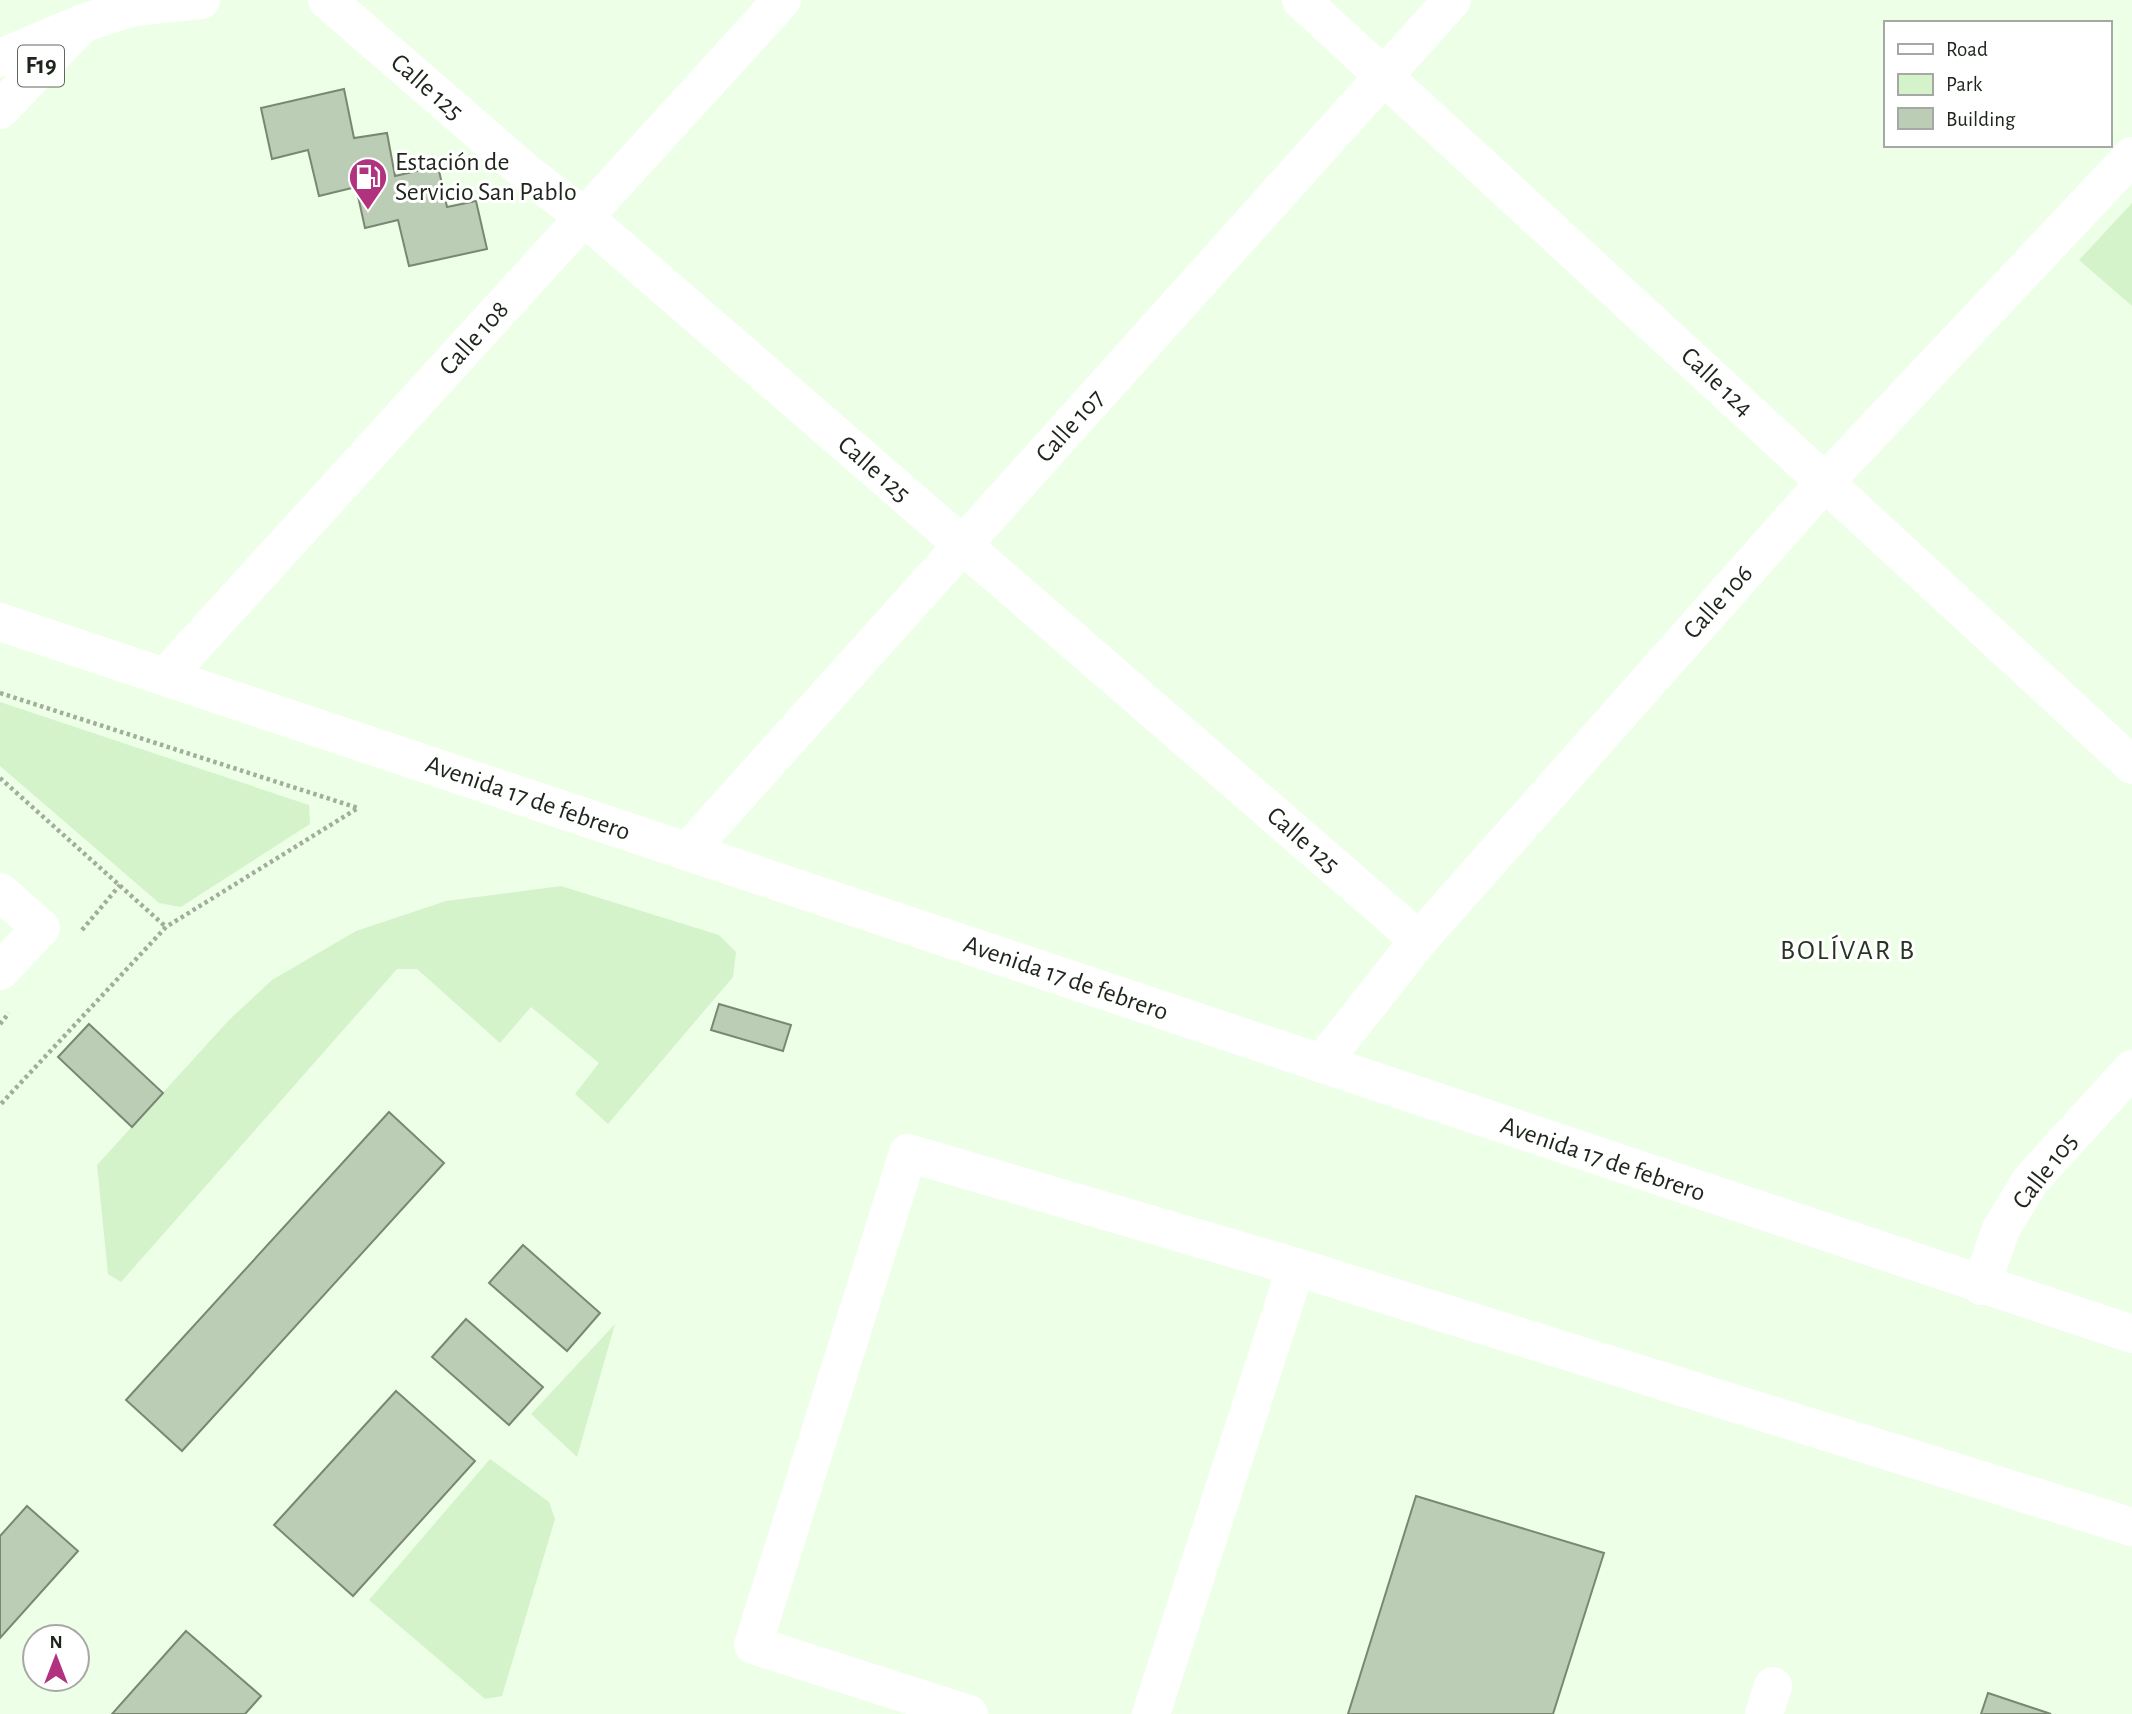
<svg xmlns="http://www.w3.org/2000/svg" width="2132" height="1714" viewBox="0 0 2132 1714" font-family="'Alegreya Sans',sans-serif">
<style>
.green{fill:#d5f3ca}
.building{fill:#bccdb6;stroke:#798873;stroke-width:2}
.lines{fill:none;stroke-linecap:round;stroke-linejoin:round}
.path{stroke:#a0ae9b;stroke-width:4.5;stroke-dasharray:3.5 3.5;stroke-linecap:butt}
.minor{stroke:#fff;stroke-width:38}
.major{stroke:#fff;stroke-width:38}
.highway{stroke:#fff;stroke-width:38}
.labels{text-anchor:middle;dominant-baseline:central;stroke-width:6;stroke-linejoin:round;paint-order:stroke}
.shield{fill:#fff;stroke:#626660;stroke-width:2}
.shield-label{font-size:24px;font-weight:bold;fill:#1e251c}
.street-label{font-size:26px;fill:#1e251c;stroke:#fff}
.poi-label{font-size:26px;fill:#1e251c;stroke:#fff;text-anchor:start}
.neighbourhood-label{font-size:28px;letter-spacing:2px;fill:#273422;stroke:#fff}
</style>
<rect width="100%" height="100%" fill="#edffe7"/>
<!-- green -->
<path class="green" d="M2132 203V306L2079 260Z
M0 702 309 805 310 824 181 907 159 903 0 766Z
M561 886 719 935 736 952 733 977 608 1124 575 1094 599 1063 531 1007 500 1043 417 969H397L121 1282 108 1274 97 1165 229 1020 272 980 356 931 446 901Z
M615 1324 577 1457 531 1414Z
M490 1459 549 1502 555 1519 502 1696 485 1699 369 1600Z"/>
<!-- building -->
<path class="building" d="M344 89 354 138 387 133 395 176 438 166 447 207 476 201 487 249 409 266 398 220 365 228 356 187 319 196 308 150 272 159 261 108Z
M719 1004 791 1025 783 1051 711 1030Z
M89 1024 163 1093 132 1127 58 1057Z
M389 1112 444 1163 182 1451 126 1400Z
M523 1245 600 1313 567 1351 489 1283Z
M466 1319 543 1387 509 1425 432 1357Z
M396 1391 475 1461 353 1596 274 1525Z
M1416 1496 1604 1553 1553 1714H1348Z
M27 1506 78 1551 0 1638V1536Z
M186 1631 261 1696 245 1714H112Z
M1988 1693 2051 1714H1981Z"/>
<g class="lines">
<!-- path -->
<path class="path" d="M0 693 358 808 166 927 0 1105
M0 778 166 927
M82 930 120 885
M0 1024 9 1013"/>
<!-- minor -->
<path class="minor" d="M327 0 527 173 584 217 1419 940
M1301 0 2132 765
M0 622 2132 1334
M166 676 782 0
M687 852 1452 0
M0 892 41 928 0 971
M1321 1064 1419 940 1825 482 2132 156
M1981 1286 2001 1229 2030 1181 2132 1069
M969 1714 753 1645 908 1153 1296 1267 2132 1527
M1151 1714 1296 1267
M1764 1714 1773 1686"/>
<!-- major -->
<path class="major" d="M0 58 83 23"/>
<!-- highway -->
<path class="highway" d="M0 110 83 23 134 7 201 0"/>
</g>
<!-- icons -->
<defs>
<g id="fuel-pin" transform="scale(2.0125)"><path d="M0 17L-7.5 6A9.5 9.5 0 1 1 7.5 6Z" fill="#b1327f" stroke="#fff"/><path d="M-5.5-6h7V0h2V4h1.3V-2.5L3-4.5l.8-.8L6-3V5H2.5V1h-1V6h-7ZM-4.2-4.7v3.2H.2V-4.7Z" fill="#fff"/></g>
</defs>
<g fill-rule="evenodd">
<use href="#fuel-pin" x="368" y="177"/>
</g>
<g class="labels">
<!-- shield labels -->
<rect class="shield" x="18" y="45.5" width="46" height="41" rx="5"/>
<g class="shield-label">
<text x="41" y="66">F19</text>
</g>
<!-- street labels -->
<g class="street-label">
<text transform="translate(427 87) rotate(41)">Calle 125</text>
<text transform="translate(474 338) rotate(-48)">Calle 108</text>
<text transform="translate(1717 382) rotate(43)">Calle 124</text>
<text transform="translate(1070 426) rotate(-48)">Calle 107</text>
<text transform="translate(874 469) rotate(41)">Calle 125</text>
<text transform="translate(1718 602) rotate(-48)">Calle 106</text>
<text transform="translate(528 798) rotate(19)">Avenida 17 de febrero</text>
<text transform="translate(1303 840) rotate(41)">Calle 125</text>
<text transform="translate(1066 978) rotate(19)">Avenida 17 de febrero</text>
<text transform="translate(1603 1159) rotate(19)">Avenida 17 de febrero</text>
<text transform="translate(2045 1171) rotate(-52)">Calle 105</text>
</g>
<!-- poi labels -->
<g class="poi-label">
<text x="395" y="162">Estación de<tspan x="395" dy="30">Servicio San Pablo</tspan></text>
</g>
<!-- neighbourhood labels -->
<g class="neighbourhood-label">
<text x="1848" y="951">BOLÍVAR B</text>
</g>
</g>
<!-- legend -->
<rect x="1884" y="21" width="228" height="126" fill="#ffffff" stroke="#a5a8a4" stroke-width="2"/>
<rect x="1898" y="44" width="35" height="10" fill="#ffffff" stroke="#a5a8a4" stroke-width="2"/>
<text x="1946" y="56" font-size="21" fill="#1e251c">Road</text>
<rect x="1898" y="74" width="35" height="21" fill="#d5f3ca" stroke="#a5a8a4" stroke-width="2"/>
<text x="1946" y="91" font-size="21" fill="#1e251c">Park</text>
<rect x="1898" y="108" width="35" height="21" fill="#bccdb6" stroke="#a5a8a4" stroke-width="2"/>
<text x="1946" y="126" font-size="21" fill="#1e251c">Building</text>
<!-- north arrow -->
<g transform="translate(56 1658)"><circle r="33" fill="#ffffff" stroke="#a5a8a4" stroke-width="2"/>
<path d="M0-5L12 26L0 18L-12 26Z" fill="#b1327f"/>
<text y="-10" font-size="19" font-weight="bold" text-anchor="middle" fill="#1e251c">N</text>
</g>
</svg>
